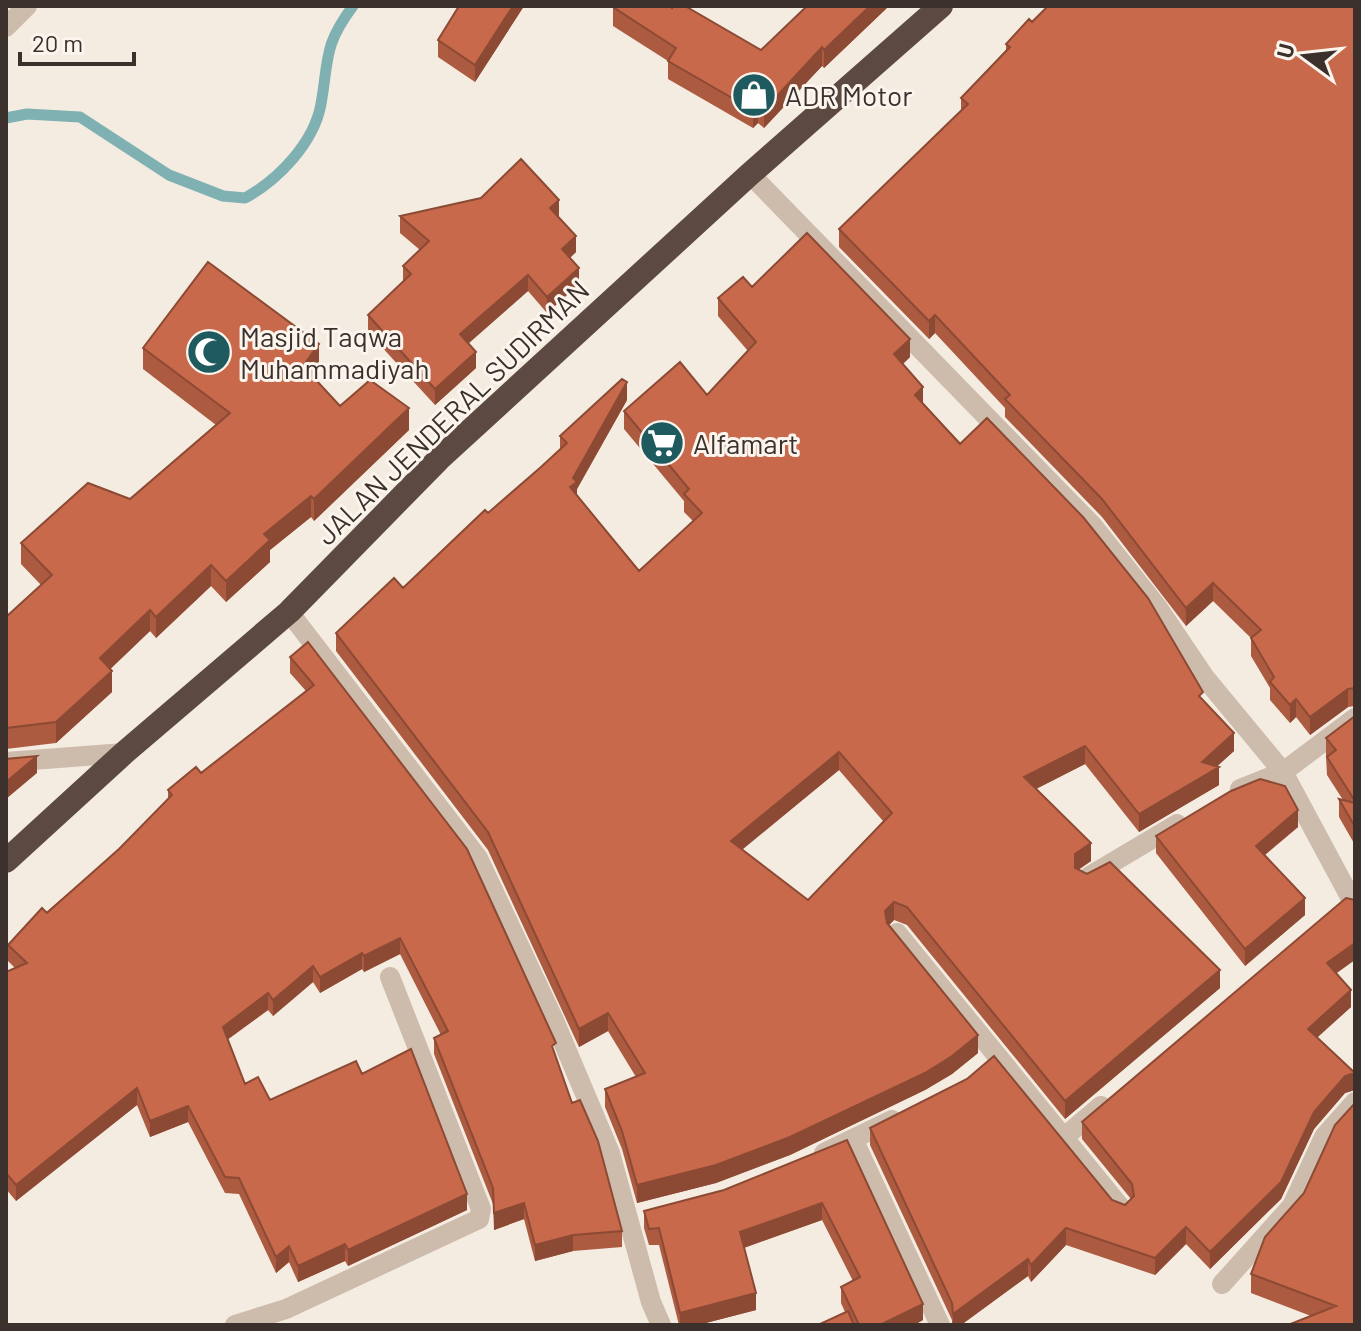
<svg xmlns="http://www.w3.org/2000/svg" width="1361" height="1331" viewBox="0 0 1361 1331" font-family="Barlow,sans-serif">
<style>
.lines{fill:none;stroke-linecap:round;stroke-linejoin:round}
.stream{stroke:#7fb0b2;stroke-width:11}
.street{stroke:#cdbbac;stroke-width:20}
.highway{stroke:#5c4a42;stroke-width:24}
.wall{fill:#ac5a40;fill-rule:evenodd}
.shaded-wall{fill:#8c4a34}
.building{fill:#c8694b;stroke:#8c4a34;stroke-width:2;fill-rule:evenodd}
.labels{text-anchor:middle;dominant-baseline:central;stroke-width:6;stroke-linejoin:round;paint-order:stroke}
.poi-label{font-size:28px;fill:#3b302b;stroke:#fbf5ee;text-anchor:start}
.street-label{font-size:28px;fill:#3b302b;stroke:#fbf5ee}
</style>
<rect width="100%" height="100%" fill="#f4ebe1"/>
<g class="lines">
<!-- stream -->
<path class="stream" d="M6 118 27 114 80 117 169 175 223 196 245 198C278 180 314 143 321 104 329 59 323 46 353 6"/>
<!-- street -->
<path class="street" d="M6 27 27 6
M750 174 1093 526 1158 608 1206 679 1283 772 1355 906
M289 612 478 858 553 1018 610 1153 651 1302 661 1325
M6 762 124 753
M1240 789 1283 772 1355 718
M1088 877 1177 824
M897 933 1122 1209
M853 1139 940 1325
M1062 1139 1101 1106
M824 1153 892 1120
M1222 1284 1292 1206 1324 1137 1355 1102
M235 1325 286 1309 479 1219 481 1209 390 977"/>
<!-- highway -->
<path class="highway" d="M6 861 124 753 289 612 439 459 750 174 941 6"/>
</g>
<!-- wall -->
<path class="wall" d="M459 6H524L475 82 438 57V40Z
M889 6 824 68 822 66 764 128 758 123 753 128 668 79V61L613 26V7L761 50Z
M1355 6V706L1348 707 1310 735 1296 717 1290 723 1270 700V688L1251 656V638L1213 601 1186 626 1102 517 1005 417V408L935 333 929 339 839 247V229L961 110V98L1006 50V44L1032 22Z
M400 216H559L558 217 576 252 570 258 579 284 547 313 528 291 468 343 476 368 435 405 368 332V315L403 282V266L420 250 400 233Z
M752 287 910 357 903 364 923 403 1203 700 1234 751 1217 766 1219 785 1139 832 1085 764 1036 789 1091 861 1078 870 1220 988 1065 1119 907 925 894 920 889 925 978 1053 952 1074 925 1090 790 1155 716 1183 637 1203 622 1149 605 1107V1089L636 1077 608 1031 579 1047 488 850 336 651V633L403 588 560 450V436L627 400 577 489V495L639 571 693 521 684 512V501L624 429V411L707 395 748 351 718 316V298ZM839 770 883 821 808 900 742 849Z
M143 348 319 365 311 376 340 406 409 430 314 521 311 517 270 550V562L226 602 211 586 156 638 150 631 110 669 112 692 56 743 6 749V617L41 585 21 564V543L130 499 216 425 143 369Z
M308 642 556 1057 572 1103 622 1231V1247L573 1251 535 1261 524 1219 494 1230 493 1204 434 1054V1038L441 1035 400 954 364 972 362 969 320 993 313 982 273 1016 268 1010 228 1039 245 1084 270 1100 362 1074 467 1210 348 1266 345 1261 298 1282 289 1262 276 1273 239 1194 225 1193 188 1122 150 1137 137 1105 16 1201 6 1189V972L15 968 8 961V945L119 849 168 799V790L201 773 306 691 290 673V657Z
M1355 716V845L1339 817V799L1343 800 1327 775 1326 756V738Z
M1298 827 1265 855 1305 915 1245 966 1156 853V836Z
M1336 973 1351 1007 1317 1037 1355 1072V1090L1345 1093 1314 1129 1281 1199 1210 1269 1186 1244 1155 1275 1066 1245 1031 1282 1028 1276 961 1325H952V1320L870 1145V1128L1125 1205 1131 1199 1082 1139V1122Z
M847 1140 923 1320 914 1325H818L845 1312 841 1303V1287L853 1281 822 1220 744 1248 756 1310 698 1325H679L659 1245H649L644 1228V1211L724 1190Z
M1304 1193 1355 1325 1311 1316 1251 1293V1274Z"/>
<!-- shaded-wall -->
<path class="shaded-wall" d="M513 6H524L475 82V65Z
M870 6H889L824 68V50Z
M822 47V66L764 128V110Z
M758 105V123L753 128V110Z
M559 200V216L550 225V208Z
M576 236V252L562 265V249Z
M579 268V284L547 313V297Z
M528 275V291L460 351V334Z
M935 315V333L929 339V321Z
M910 339V357L894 372V354Z
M319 344V365L303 388V366Z
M476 352V368L435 405V389Z
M627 382V400L577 489V500L570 487 573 478Z
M923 387V405L915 395Z
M409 408V430L314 521V499Z
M311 496V517L270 550V562L226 602V581L264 534Z
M211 565V586L156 638V617Z
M1213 583V601L1186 626V608Z
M150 610V631L100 679V658Z
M112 671V692L56 743V722Z
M1348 689V707L1310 735V717Z
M1296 699V717L1290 723V705Z
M1234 733V751L1212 771 1219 767V785L1139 832V814L1202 762Z
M1085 746V764L1024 795V777Z
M839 752V770L731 859V841Z
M37 756V773L6 799V782Z
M1298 810V827L1256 862V846Z
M1091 843V861L1075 872V854Z
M1305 898V915L1245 966V949Z
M894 902V920L885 929V911Z
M400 938V954L364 972V956Z
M1355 943V960L1327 980V963Z
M362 953V969L320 993V977Z
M313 966V982L273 1016V1000Z
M1220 970V988L1065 1119V1101Z
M1351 990V1007L1308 1046V1029Z
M268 993V1010L223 1043V1027Z
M608 1013V1031L579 1047V1029Z
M978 1035V1053L952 1074 925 1090 790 1155 716 1183 637 1203V1185Z
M1355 1073V1090L1345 1093 1314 1129 1281 1199 1210 1269V1252L1314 1112 1345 1076Z
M137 1088V1105L16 1201V1185Z
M188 1106V1122L150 1137V1121Z
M467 1194V1210L348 1266V1250Z
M524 1203V1219L494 1230V1213Z
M822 1203V1220L740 1249V1232Z
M1186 1227V1244L1155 1275V1258Z
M1066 1228V1245L1031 1282V1265Z
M573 1235V1251L535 1261V1245Z
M345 1244V1261L298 1282V1266Z
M289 1246V1262L276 1273V1257Z
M1028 1259V1276L961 1325H953V1314Z
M756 1293V1310L698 1325H680V1313Z
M923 1304V1320L914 1325H880Z"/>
<!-- building -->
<path class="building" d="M459 6H513L475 65 438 40Z
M614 6H670L672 8 673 6H685L761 50 807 6H870L824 50 822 47 764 110 758 105 753 110 668 61 676 48 613 7Z
M1048 6H1355V688L1348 689 1310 717 1296 699 1290 705 1270 682 1274 677 1251 638 1261 630 1213 583 1186 608 1102 499 1005 399 1010 395 935 315 929 321 839 229 968 104 961 98 1010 47 1006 44 1029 19 1032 22Z
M521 159 559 200 550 208 576 236 562 249 579 268 547 297 528 275 460 334 476 352 435 389 368 315 411 274 403 266 429 241 400 216 481 198Z
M807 233 910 339 894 354 923 387 915 395 960 444 987 418 1083 517 1148 598 1203 692 1199 696 1234 733 1202 762 1219 767 1139 814 1085 746 1024 777 1091 843 1075 854V868L1087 874 1110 862 1220 970 1065 1101 907 907 894 902 885 911 887 923 978 1035 952 1056 925 1073 790 1137 716 1165 637 1185 622 1131 605 1089 645 1073 608 1013 579 1029 488 832 336 633 394 578 403 588 485 510 488 513 541 467 567 443 560 436 622 379 627 382 573 478 577 482 570 487 639 571 702 513 684 494 689 489 624 411 680 362 707 395 756 342 718 298 743 277 752 287ZM839 752 892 813 808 900 731 841Z
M208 262 319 344 303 366 340 406 370 380 409 408 314 499 311 496 264 534 270 540 226 581 211 565 156 617 150 610 100 658 112 671 56 722 6 728V617L52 575 21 543 88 483 130 499 230 413 143 348Z
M308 642 467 849 556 1043 552 1046 572 1103 580 1100 598 1141 622 1231 573 1235 535 1245 524 1203 494 1213 493 1188 434 1038 448 1031 400 938 364 956 362 953 320 977 313 966 273 1000 268 993 223 1027 245 1084 258 1077 270 1100 356 1061 362 1074 411 1049 467 1194 348 1250 345 1244 298 1266 289 1246 276 1257 239 1178 225 1177 188 1106 150 1121 137 1088 16 1185 6 1173V972L27 963 8 945 42 908 47 913 119 849 172 795 168 790 196 767 201 773 314 685 290 657Z
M1355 716V801L1327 757 1336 750 1326 738Z
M37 756 6 782V759Z
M1260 779 1285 786 1298 810 1256 846 1305 898 1245 949 1156 836 1231 791Z
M1339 799 1355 803V827Z
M1346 898 1355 900V943L1327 963 1351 990 1308 1029 1355 1073 1345 1076 1314 1112 1281 1182 1210 1252 1186 1227 1155 1258 1066 1228 1031 1265 1028 1259 953 1314 952 1303 870 1128 967 1079 994 1056 1112 1200 1125 1205 1134 1196 1132 1184 1082 1122Z
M1355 1103V1325H1288L1336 1306 1251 1274 1265 1237 1304 1193 1335 1125Z
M847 1140 923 1304 880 1325H859L841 1287 860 1277 822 1203 740 1232 756 1293 680 1313 659 1228 649 1229 644 1211 724 1190Z
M848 1311 854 1325H818Z"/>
<!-- icons -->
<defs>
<g id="shop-disc" transform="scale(2.3)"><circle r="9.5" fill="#1f5a5e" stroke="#fbf5ee"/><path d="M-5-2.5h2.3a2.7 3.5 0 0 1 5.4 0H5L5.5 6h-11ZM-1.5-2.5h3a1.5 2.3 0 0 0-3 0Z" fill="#fff"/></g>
<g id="mosque-disc" transform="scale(2.3)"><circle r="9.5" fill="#1f5a5e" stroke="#fbf5ee"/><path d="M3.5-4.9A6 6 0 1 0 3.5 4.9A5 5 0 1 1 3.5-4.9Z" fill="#fff"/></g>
<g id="supermarket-disc" transform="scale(2.3)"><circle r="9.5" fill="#1f5a5e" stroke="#fbf5ee"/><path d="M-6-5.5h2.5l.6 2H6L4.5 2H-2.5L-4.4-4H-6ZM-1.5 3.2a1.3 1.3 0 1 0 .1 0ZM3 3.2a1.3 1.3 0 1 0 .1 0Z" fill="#fff"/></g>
</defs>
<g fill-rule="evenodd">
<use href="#shop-disc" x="754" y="95"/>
<use href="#mosque-disc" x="209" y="352"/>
<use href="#supermarket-disc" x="662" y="443"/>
</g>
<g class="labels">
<!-- poi labels -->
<g class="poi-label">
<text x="785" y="95">ADR Motor</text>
<text x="240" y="336">Masjid Taqwa<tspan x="240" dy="32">Muhammadiyah</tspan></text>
<text x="693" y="443">Alfamart</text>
</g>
<!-- street labels -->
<g class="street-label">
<text transform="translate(452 412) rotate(-44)">JALAN JENDERAL SUDIRMAN</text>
</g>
</g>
<!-- border -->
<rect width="1361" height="1331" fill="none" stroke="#3b302b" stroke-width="16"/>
<!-- north arrow -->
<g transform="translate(1305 56) rotate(285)" stroke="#fbf5ee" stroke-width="6" paint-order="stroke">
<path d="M0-6L14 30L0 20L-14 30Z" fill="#3b302b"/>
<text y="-12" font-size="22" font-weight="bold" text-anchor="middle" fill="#3b302b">U</text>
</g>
<!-- scale -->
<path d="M20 52v12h114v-12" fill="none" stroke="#3b302b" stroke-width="4"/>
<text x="32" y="52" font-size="24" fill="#3b302b" stroke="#fbf5ee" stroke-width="6" paint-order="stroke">20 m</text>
</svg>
